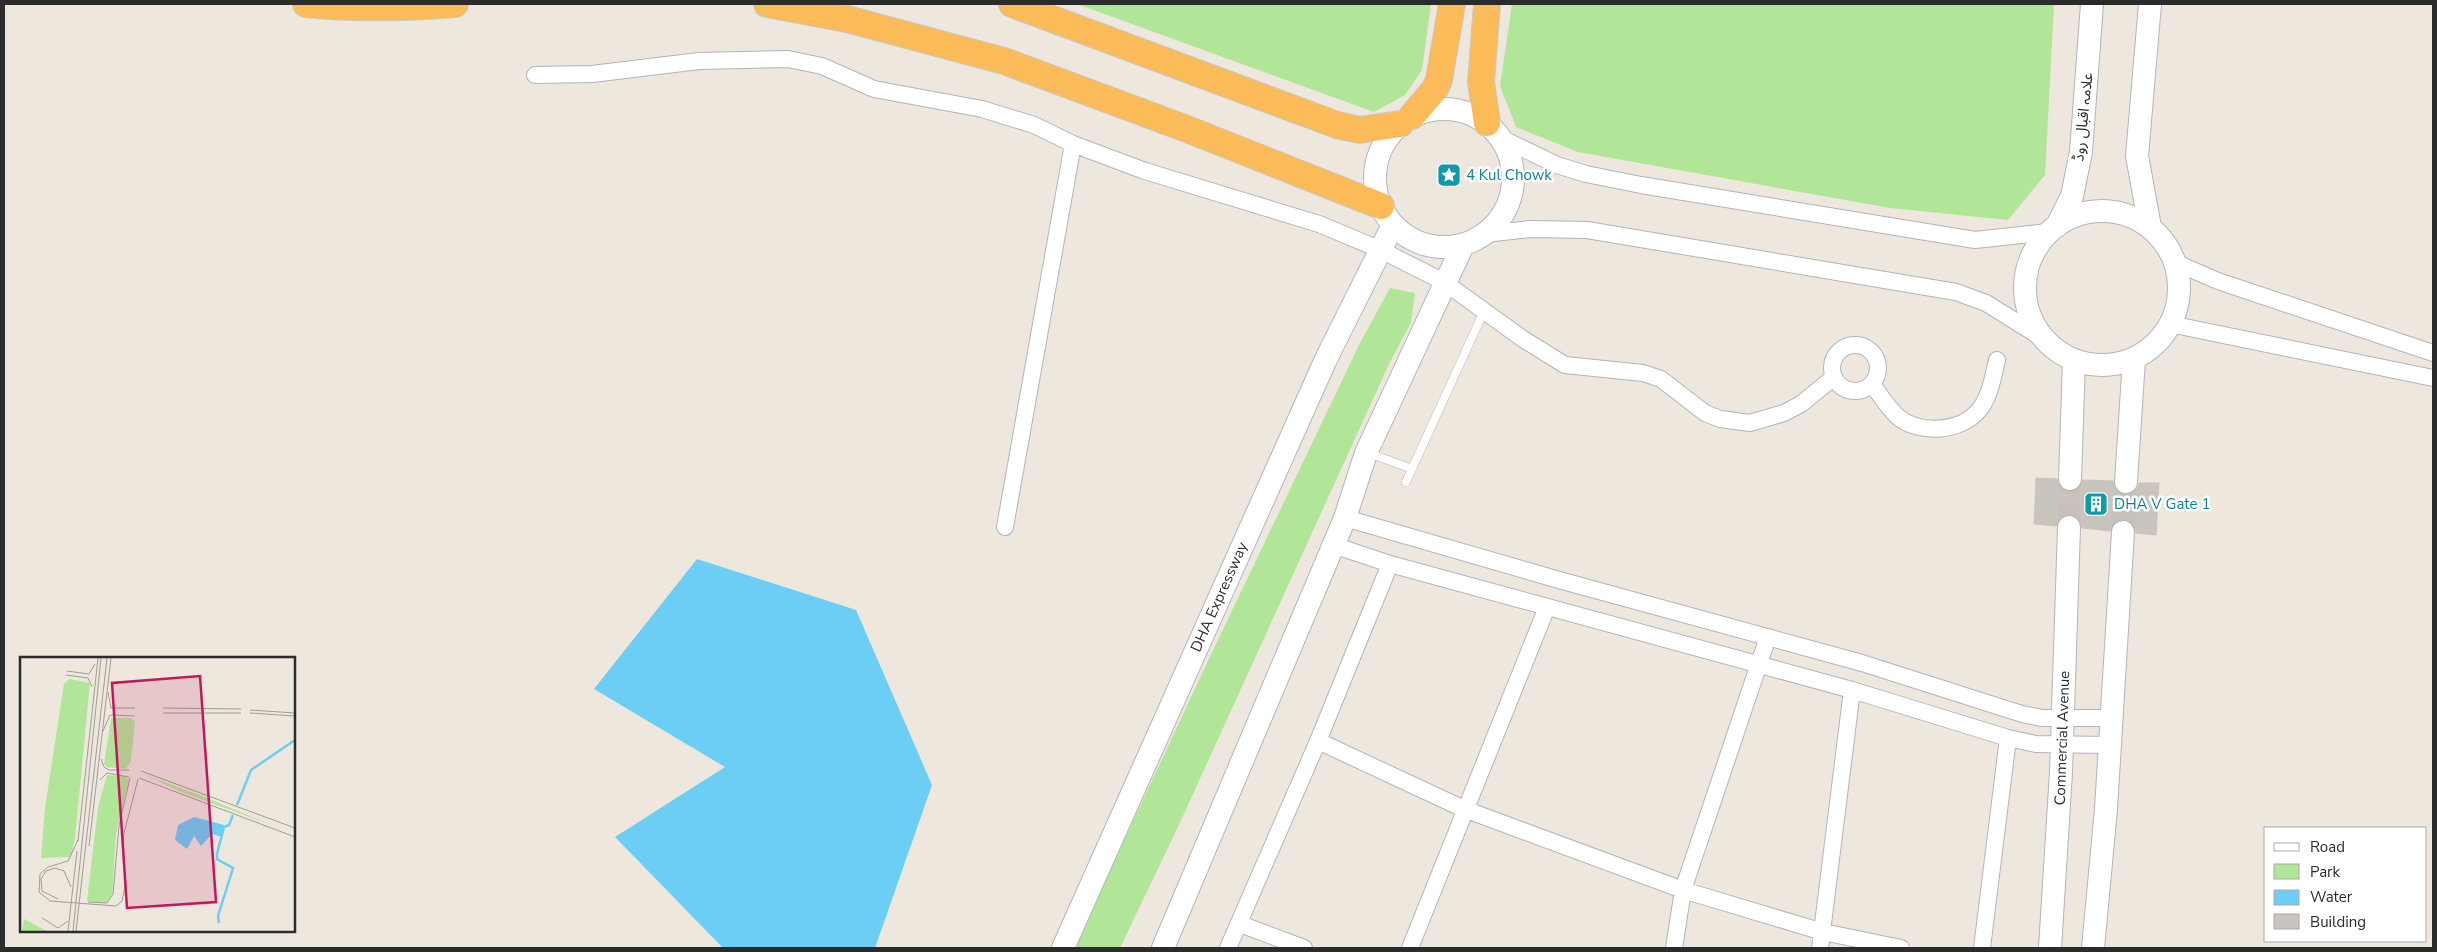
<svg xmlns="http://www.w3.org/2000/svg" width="2437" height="952" viewBox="0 0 2437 952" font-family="'Nunito Sans','Noto Sans Arabic',sans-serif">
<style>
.green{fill:#b1e698}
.water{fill:#6ccef4}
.building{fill:#c9c4bd;stroke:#c9c3b7}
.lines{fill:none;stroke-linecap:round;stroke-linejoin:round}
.secondary-tunnel{stroke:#c7c1b9;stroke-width:22;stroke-dasharray:22 11;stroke-linecap:butt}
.service-casing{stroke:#b1b4c0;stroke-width:9}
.minor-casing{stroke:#b1b4c0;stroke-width:18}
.secondary-casing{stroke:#b1b4c0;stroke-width:24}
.trunk-casing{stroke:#c8c8c8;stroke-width:28}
.service{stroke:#fff;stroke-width:8}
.minor{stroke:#fff;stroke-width:16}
.secondary{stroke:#fff;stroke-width:22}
.trunk{stroke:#fabb58;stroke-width:26}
.labels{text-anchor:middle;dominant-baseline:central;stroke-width:5;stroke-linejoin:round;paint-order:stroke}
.street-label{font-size:15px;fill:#2b2b2b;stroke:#fff}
.culture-label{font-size:15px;fill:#0d838f;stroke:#fff;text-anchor:start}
.inset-river{fill:none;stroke:#6ccef4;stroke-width:2.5}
.inset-road{fill:none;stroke:#a09c96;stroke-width:1}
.view{fill:#c2185b;fill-opacity:0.15;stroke:#c2185b;stroke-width:2.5}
.inset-edge{fill:none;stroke:#2b2b2b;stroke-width:2.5}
</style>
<rect width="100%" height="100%" fill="#eee7dd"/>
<!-- green -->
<path class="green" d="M1077 4H1431L1422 70 1405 95 1374 112Z
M1512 4H2054L2045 175 2008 220 1890 208 1578 152 1516 127 1500 86Z
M1390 288 1415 293 1411 323 1390 362 1177 829 1120 948H1074L1206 665 1360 343Z"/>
<!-- water -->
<path class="water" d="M697 559 856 610 932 785 875 948H723L615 837 725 767 594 689Z"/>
<!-- building -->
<path class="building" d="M2036 478 2057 479 2059 486 2069 492 2077 490 2083 480 2113 481 2118 493 2126 495 2137 490 2139 483H2159L2156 535 2136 533 2134 526 2124 519 2117 521 2110 531 2082 528 2080 520 2070 514 2062 516 2056 526 2034 524Z"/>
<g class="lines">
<!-- secondary-tunnel -->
<path class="secondary-tunnel" d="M2069 527 2070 479
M2123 532 2126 482"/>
<!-- service casing -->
<g class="service-casing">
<path id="service" d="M1368 453 1410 468
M1406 482 1484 311"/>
</g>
<!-- minor casing -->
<g class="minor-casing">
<path id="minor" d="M535 75 592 74 699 61 788 59 822 66 874 89 982 109 1034 125 1073 144 1145 171 1319 224 1381 250 1444 282 1523 339 1565 365 1643 373 1661 379 1705 413 1720 419 1750 423 1784 413 1801 404 1833 378
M1503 139 1557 165 1586 174 1641 185 1975 240 2049 232
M1485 234 1530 229 1587 230 1956 292 1986 303 2044 339
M2174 262 2218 281 2433 353
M2170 324 2433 378
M1832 368a23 23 0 1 1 46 0a23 23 0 1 1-46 0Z
M1872 384C1880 395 1888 408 1898 417 1920 435 1961 432 1979 410 1990 397 1993 377 1997 360
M1345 518 1559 580 1862 663 2022 714 2042 718H2112
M1005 527 1073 144
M1333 545 1390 564 1852 690 2008 738 2036 744 2110 745
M1318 741 1464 809 1683 890 1823 932 1901 948
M1240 924 1304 948
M1228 948 1318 741 1390 564
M1410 948 1547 607
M1674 948 1683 890 1768 637
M1820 948 1852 690
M1982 948 2008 738"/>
</g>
<!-- secondary casing -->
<g class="secondary-casing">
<path id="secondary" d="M1375 178a69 69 0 1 1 138 0a69 69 0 1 1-138 0Z
M2025 288a77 77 0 1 1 154 0a77 77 0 1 1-154 0Z
M2057 226 2072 196 2081 152 2092 4
M2150 227 2137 156 2150 4
M2070 479 2074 361
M2126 482 2134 359
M1063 948 1326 359 1393 225
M1163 948 1345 518 1366 453 1463 245
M2050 948 2061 772 2069 527
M2093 948 2106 809 2123 532"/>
</g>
<!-- trunk casing -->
<g class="trunk-casing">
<path id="trunk" d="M306 4C356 9 405 8 455 4
M767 4 847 19 1004 61 1187 129 1381 206
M1012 4 1337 125 1360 130 1400 124
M1412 116 1435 89 1439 80 1452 4
M1487 123 1481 82 1487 4"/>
</g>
<!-- service -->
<use href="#service" class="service"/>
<!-- minor -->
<use href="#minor" class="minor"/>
<!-- secondary -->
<use href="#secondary" class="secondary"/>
<!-- trunk -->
<use href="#trunk" class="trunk"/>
</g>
<!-- icons -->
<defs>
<g id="sight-square" transform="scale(1.25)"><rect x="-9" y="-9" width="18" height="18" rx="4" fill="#0f9aa8" stroke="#fff"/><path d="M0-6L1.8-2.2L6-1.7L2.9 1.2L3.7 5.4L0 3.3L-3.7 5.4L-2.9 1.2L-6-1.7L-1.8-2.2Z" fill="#fff"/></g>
<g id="building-square" transform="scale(1.25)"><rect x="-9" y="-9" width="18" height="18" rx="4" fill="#0f9aa8" stroke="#fff"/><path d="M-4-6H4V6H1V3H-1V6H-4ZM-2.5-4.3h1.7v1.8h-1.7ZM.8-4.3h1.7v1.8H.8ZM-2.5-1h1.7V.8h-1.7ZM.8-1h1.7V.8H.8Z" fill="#fff"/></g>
</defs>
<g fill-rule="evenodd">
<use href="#sight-square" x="1449" y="175"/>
<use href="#building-square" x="2096" y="504"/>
</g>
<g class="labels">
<!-- street labels -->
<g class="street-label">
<text transform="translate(2083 117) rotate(-84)">علامہ اقبال روڈ</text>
<text transform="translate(1219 597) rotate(-66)">DHA Expressway</text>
<text transform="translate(2062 738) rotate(-88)">Commercial Avenue</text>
</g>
<!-- culture labels -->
<g class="culture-label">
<text x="1466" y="175">4 Kul Chowk</text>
<text x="2114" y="504">DHA V Gate 1</text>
</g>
</g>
<!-- overview -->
<g transform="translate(20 657)">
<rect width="275" height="275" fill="#eee7dd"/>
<path d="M49 22 70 26 55 181 51 200 21 201 25 151 44 27ZM91 61H110L115 64 111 104 106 112 87 110 84 107ZM87 118 105 119 109 123 96 177 92 239 85 246 67 244 78 150ZM125 118 177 137 252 168 161 135ZM4 262 27 274H2Z" fill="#b1e698"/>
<path d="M174 160 204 168 202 180 192 177 181 189 174 179 167 192 155 183 158 168Z" fill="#6ccef4"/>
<path class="inset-river" d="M217 148 231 113 275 83M199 266 198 259 213 211 197 202V197L204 170 209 168 213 158"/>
<path class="inset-road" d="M47 14 69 17 75 7M46 18 68 21 72 30M88 35 91 51H115M143 51 221 52M230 53 275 56M143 56H221M230 56 275 59M83 74 90 58 115 59M81 102 84 110 89 113H109M121 114 275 171M119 121 275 180M80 123 87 116 109 120M58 183 48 204 28 210 20 217 19 235 30 244 96 249 102 244 105 229 103 180 118 122M58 184 78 1M69 189 91 1M38 242 22 234 21 222 26 214 35 211 44 214 51 230M68 245 87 246 93 237 99 169 110 121M22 261 38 271 48 264M48 274 57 194M53 274 81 1M56 274 87 1"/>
<path class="view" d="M180 19 196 245 107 251 92 26Z"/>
<rect width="275" height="275" class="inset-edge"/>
</g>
<!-- border -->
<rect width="2437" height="952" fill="none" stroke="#2b2b2b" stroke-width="10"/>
<!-- legend -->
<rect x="2264" y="827" width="162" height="115" fill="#ffffff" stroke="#aaaaaa"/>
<rect x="2274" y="843" width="25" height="8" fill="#ffffff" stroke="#aaaaaa"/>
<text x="2310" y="852" font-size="15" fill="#2b2b2b">Road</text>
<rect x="2274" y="864" width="25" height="15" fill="#b1e698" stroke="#aaaaaa"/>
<text x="2310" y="877" font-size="15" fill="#2b2b2b">Park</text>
<rect x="2274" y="890" width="25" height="15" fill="#6ccef4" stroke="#aaaaaa"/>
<text x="2310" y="902" font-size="15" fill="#2b2b2b">Water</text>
<rect x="2274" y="914" width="25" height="15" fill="#c9c4bd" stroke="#aaaaaa"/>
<text x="2310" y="927" font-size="15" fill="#2b2b2b">Building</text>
</svg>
